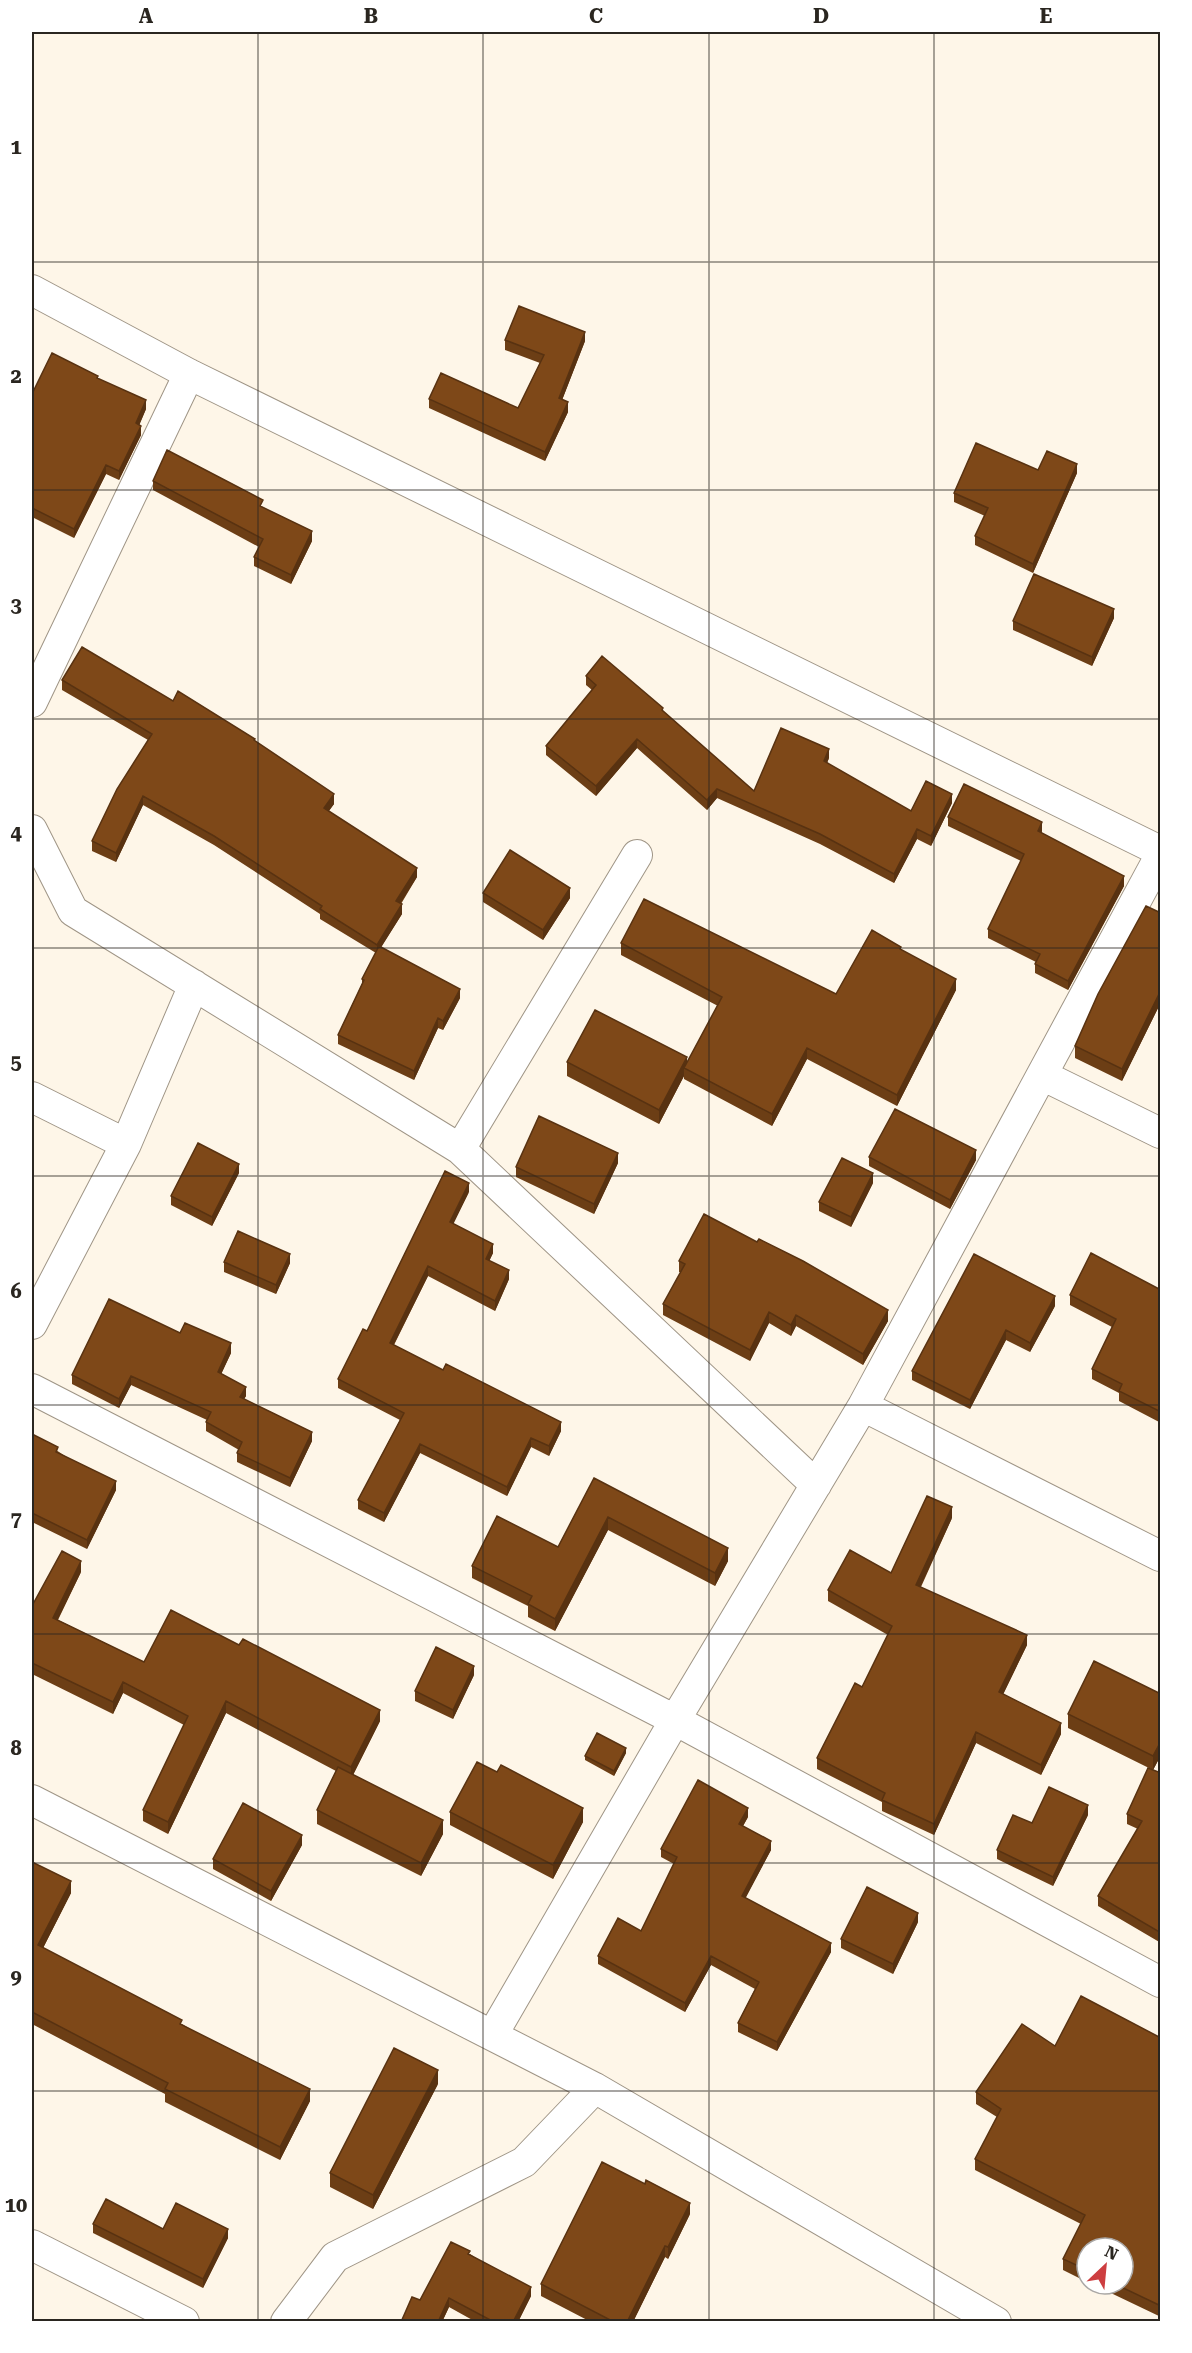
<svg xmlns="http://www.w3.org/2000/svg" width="1192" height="2353" viewBox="0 0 1192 2353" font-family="'Roboto Serif',serif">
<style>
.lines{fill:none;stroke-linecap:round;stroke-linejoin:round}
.minor-casing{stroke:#9f9586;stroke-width:32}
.minor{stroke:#fff;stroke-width:30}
.wall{fill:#6c3e15}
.shaded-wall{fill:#583211}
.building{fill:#7e4818;stroke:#583211;stroke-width:1.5}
.grid{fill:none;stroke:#2a2620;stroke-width:1.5;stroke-opacity:0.55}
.neatline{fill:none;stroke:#2a2620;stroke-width:2}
.grid-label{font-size:20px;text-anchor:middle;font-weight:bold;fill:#2a2620}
</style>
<rect width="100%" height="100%" fill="#fef6e8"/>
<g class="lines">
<!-- minor casing -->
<g class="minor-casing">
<path id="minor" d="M32 290 189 374 1160 851
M32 702 189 374
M32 830 73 911 460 1149 816 1485
M1042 1075 1160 1133
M32 1097 126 1144
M460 1149 637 855
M32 1324 126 1144 194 985
M32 1389 675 1720 1160 1982
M863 1406 1160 1556
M32 1800 595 2088 996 2322
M493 2034 675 1720 863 1406 1160 856
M32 2245 184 2322
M286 2322 335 2257 524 2162 595 2088"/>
</g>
<!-- minor -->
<use href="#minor" class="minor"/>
</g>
<!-- wall -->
<path class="wall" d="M505 340 585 341 562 400 568 412 545 461 429 408V399L518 408 540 363 505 350Z
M98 378 146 409 139 425 141 435 119 480 106 474 74 538 32 517V394Z
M1038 470 1077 473 1033 573 975 545V536L985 516 954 502V493Z
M153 481 263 507 312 541 291 584 254 566V557L259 547 153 490Z
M1114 618 1092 666 1013 630V621Z
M586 676 663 711 754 791 829 758 827 763 911 811 952 803 931 846 917 839 894 883 820 844 717 798 707 810 637 748 596 796 546 755V746L592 690 586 685Z
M62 680 173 701 255 741 334 804 329 811 417 877 401 904 402 914 381 947 460 998 443 1030 438 1028 414 1080 338 1044V1035L362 984V979L376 953 320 919V914L214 845 143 805 116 862 92 851V841L148 740 62 690Z
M948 817 1042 831 1041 833 1124 886 1068 990 1035 973V964L1036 962 988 938V929L1021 861 948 826Z
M483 893 570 898 543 940 483 902Z
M1161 913V1002L1122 1081 1075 1058V1046Z
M621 943 836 994 901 949 956 990 897 1106 807 1059 772 1126 684 1079V1076L659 1124 567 1076V1062L687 1063 718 1006 621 955Z
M869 1157 976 1160 950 1209 869 1166Z
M618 1163 594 1214 516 1177V1167Z
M239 1173 212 1226 171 1205V1196Z
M873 1183 851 1227 819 1211V1202Z
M469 1192 453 1223 493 1253 489 1261 509 1279 495 1311 428 1276 394 1345 561 1431 549 1456 531 1447 507 1496 420 1453 384 1522 358 1509V1500L400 1420 338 1388V1379L367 1331Z
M679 1261 888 1321 863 1365 796 1326 791 1336 769 1323 750 1361 663 1315V1304L681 1272H679Z
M224 1262 290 1263 276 1294 224 1272Z
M1161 1290V1423L1119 1401V1393L1092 1379V1369L1112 1327 1070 1305V1295Z
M1055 1306 1030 1352 1006 1340 970 1409 912 1380V1371Z
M180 1333 231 1353 221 1374 246 1396 244 1399 312 1441 290 1487 237 1462V1453L239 1450 206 1431V1422L207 1420 131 1385 119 1408 72 1384V1375Z
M32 1434 116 1490 87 1549 32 1522Z
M594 1478 728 1561 715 1586 608 1530 555 1631 528 1617V1606L472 1578V1566L558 1547Z
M952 1518 921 1587 1027 1645 1003 1694 1061 1734 1041 1775 976 1743 934 1835 882 1811V1802L817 1769V1758L862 1687 888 1635 828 1601V1590L891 1573Z
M81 1572 58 1620 144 1662 380 1721 353 1775 443 1834 421 1876 317 1824V1810L336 1771 226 1713 168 1834 143 1821V1810L184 1725 123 1693 113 1714 32 1674V1606Z
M474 1675 453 1719 415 1701V1691Z
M1161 1694V1755L1153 1770 1068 1728V1714Z
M626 1753 614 1776 585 1760V1756Z
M497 1772 583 1822 553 1879 450 1825V1812Z
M1161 1773V1943L1098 1906V1896L1138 1829 1127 1824V1814Z
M1088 1815 1053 1886 997 1859V1850Z
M748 1817 743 1826 771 1850 745 1898 831 1952 777 2051 738 2032V2023L755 1989 711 1965 685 2012 598 1964V1956L641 1931 674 1864 661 1857V1849Z
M302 1845 271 1901 213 1869V1859Z
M32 1862 71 1893 43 1948 182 2024 310 2101 280 2160 165 2102V2094L32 2024Z
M918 1922 893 1974 841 1948V1939Z
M1161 2038V2317L1092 2284H1123L1087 2248V2282L1063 2270V2259L1081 2224 975 2170V2159L997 2117 976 2104V2092L1055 2046Z
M438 2084 373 2209 330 2187V2173Z
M690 2214 668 2259 665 2257 633 2322H591L541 2296V2284Z
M93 2224 163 2229 228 2238 203 2288 93 2233Z
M470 2254 531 2296 518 2322H476L449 2307 442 2322H401L420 2300Z"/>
<!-- shaded-wall -->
<path class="shaded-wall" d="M585 332V341L559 408V398Z
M146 400V409L136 433V423Z
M568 402V412L545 461V452Z
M141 426V435L119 480V471Z
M1077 464V473L1033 573V564Z
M106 465V474L74 538V529Z
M312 531V541L291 584V575Z
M1114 609V618L1092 666V657Z
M637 739V748L596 796V786Z
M829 749V758L824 770V761Z
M717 789V798L707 810V800Z
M334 794V804L324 817V808Z
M952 794V803L931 846V836Z
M143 796V805L116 862V853Z
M1042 822V831L1038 841V831Z
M917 829V839L894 883V874Z
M417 868V877L396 910V901Z
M1124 876V886L1068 990V981Z
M570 888V898L543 940V930Z
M402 904V914L377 954V945Z
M956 979V990L897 1106V1095Z
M460 989V998L443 1030V1021Z
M1161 990V1002L1122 1081V1069Z
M438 1018V1028L414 1080V1071Z
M807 1048V1059L772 1126V1114Z
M687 1057V1069L684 1068V1076L659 1124V1110Z
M976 1150V1160L950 1209V1200Z
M618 1153V1163L594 1214V1204Z
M239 1164V1173L212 1226V1217Z
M873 1173V1183L851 1227V1217Z
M469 1183V1192L450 1231V1222Z
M493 1244V1253L486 1268V1259Z
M290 1254V1263L276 1294V1285Z
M428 1266V1276L390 1352V1343Z
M509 1270V1279L495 1311V1301Z
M1055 1296V1306L1030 1352V1343Z
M888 1310V1321L863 1365V1354Z
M769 1312V1323L750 1361V1350Z
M796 1315V1326L791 1336V1325Z
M1006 1330V1340L970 1409V1400Z
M231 1343V1353L218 1381V1372Z
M131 1376V1385L119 1408V1399Z
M246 1387V1396L240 1406V1397Z
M561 1422V1431L549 1456V1446Z
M312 1432V1441L290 1487V1478Z
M531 1438V1447L507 1496V1487Z
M420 1444V1453L384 1522V1513Z
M116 1481V1490L87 1549V1540Z
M952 1507V1518L916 1596V1585Z
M608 1517V1530L555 1631V1619Z
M728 1548V1561L715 1586V1573Z
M81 1561V1572L53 1629V1618Z
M1027 1635V1645L999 1703V1692Z
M474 1666V1675L453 1719V1710Z
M123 1682V1693L113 1714V1702Z
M226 1701V1713L168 1834V1822Z
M380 1710V1721L351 1779V1767Z
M1061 1723V1734L1041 1775V1765Z
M976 1732V1743L934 1835V1824Z
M1161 1741V1755L1153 1770V1756Z
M626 1748V1753L614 1776V1771Z
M1088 1805V1815L1053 1886V1877Z
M583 1808V1822L553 1879V1865Z
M748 1808V1817L739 1833V1824Z
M443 1820V1834L421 1876V1863Z
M302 1835V1845L271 1901V1891Z
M771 1841V1850L742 1905V1896Z
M71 1881V1893L38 1958V1945Z
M918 1913V1922L893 1974V1964Z
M831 1943V1952L777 2051V2042Z
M711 1956V1965L685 2012V2003Z
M438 2070V2084L373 2209V2195Z
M310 2089V2101L280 2160V2147Z
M690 2203V2214L668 2259V2247Z
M228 2229V2238L203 2288V2279Z
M665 2246V2257L633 2322H627Z
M531 2287V2296L518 2322H513Z
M449 2298V2307L442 2322H438Z"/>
<!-- building -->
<path class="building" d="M519 306 585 332 559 398 568 402 545 452 429 399 441 373 518 408 544 355 505 340Z
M52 353 98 376 97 378 146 400 136 423 141 426 119 471 106 465 74 529 32 508V394Z
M976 443 1038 470 1047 451 1077 464 1033 564 975 536 988 508 954 493Z
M167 450 263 500 260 506 312 531 291 575 254 557 263 539 153 481Z
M1034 574 1114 609 1092 657 1013 621Z
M82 647 173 701 178 691 255 739 254 740 334 794 324 808 417 868 396 901 402 904 377 945 320 909 322 906 214 836 143 796 116 853 92 841 117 789 152 734 62 680Z
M602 656 663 708 662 710 754 791 781 728 829 749 824 761 911 811 926 781 952 794 931 836 917 829 894 874 820 834 717 789 707 800 637 739 596 786 546 746 596 685 586 676Z
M964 784 1042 822 1038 831 1124 876 1068 981 1035 964 1040 954 988 929 1024 854 948 817Z
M510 850 570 888 543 930 483 893Z
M644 899 836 994 872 930 901 947 900 949 956 979 897 1095 807 1048 772 1114 684 1068 722 997 621 943Z
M1146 906 1161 913V990L1122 1069 1075 1046 1098 994Z
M379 946 460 989 443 1021 438 1018 414 1071 338 1035 364 980 362 979Z
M595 1010 687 1057 659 1110 567 1062Z
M895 1109 976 1150 950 1200 869 1157Z
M539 1116 618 1153 594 1204 516 1167Z
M198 1143 239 1164 212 1217 171 1196Z
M842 1158 873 1173 851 1217 819 1202Z
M445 1171 469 1183 450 1222 493 1244 486 1259 509 1270 495 1301 428 1266 390 1343 443 1370 446 1364 561 1422 549 1446 531 1438 507 1487 420 1444 384 1513 358 1500 404 1413 338 1379 363 1329 367 1331Z
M704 1214 757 1242 759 1239 803 1261 888 1310 863 1354 796 1315 791 1325 769 1312 750 1350 663 1304 685 1264 679 1261Z
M238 1231 290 1254 276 1285 224 1262Z
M1091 1253 1161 1290V1412L1119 1391 1122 1384 1092 1369 1116 1319 1070 1295Z
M974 1254 1055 1296 1030 1343 1006 1330 970 1400 912 1371Z
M109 1299 180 1333 185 1323 231 1343 218 1372 246 1387 240 1397 312 1432 290 1478 237 1453 242 1442 206 1422 211 1412 131 1376 119 1399 72 1375Z
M32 1434 58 1447 56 1452 116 1481 87 1540 32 1513Z
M594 1478 728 1548 715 1573 608 1517 555 1619 528 1604 532 1596 472 1566 497 1516 558 1547Z
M927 1496 952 1507 916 1585 1027 1635 999 1692 1061 1723 1041 1765 976 1732 934 1824 882 1800 885 1793 817 1758 855 1683 862 1687 892 1626 828 1590 850 1550 891 1573Z
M62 1551 81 1561 53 1618 144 1662 171 1610 239 1645 243 1639 380 1710 351 1767 226 1701 168 1822 143 1810 188 1716 123 1682 113 1702 32 1663V1606Z
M436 1647 474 1666 453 1710 415 1691Z
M1094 1661 1161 1694V1741L1153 1756 1068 1714Z
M597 1733 626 1748 614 1771 585 1756Z
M477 1762 497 1772 501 1765 583 1808 553 1865 450 1812Z
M338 1767 443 1820 421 1863 317 1810Z
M1148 1768 1161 1773V1933L1098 1896 1142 1821 1127 1814Z
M698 1780 748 1808 739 1824 771 1841 742 1896 831 1943 777 2042 738 2023 759 1982 711 1956 685 2003 598 1956 618 1918 641 1931 677 1857 661 1849Z
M1049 1787 1088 1805 1053 1877 997 1850 1013 1815 1032 1823Z
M243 1803 302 1835 271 1891 213 1859Z
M32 1862 71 1881 38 1945 182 2020 180 2024 310 2089 280 2147 165 2089 168 2083 32 2012Z
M867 1887 918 1913 893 1964 841 1939Z
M1081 1996 1161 2038V2306L1115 2284H1123V2248H1087V2270L1063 2259 1085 2215 975 2159 1001 2109 976 2092 1022 2024 1055 2046Z
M394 2048 438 2070 373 2195 330 2173Z
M602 2162 645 2184 646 2180 690 2203 668 2247 665 2246 627 2322H614L541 2284Z
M106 2199 163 2229 176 2203 228 2229 203 2279 93 2224Z
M451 2242 470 2251 468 2254 531 2287 513 2322H494L449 2298 438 2322H401L412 2297 420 2300Z"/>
<!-- grid -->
<path class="grid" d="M258 32V2322M483 32V2322M709 32V2322M934 32V2322M32 262H1160M32 490H1160M32 719H1160M32 948H1160M32 1176H1160M32 1405H1160M32 1634H1160M32 1863H1160M32 2091H1160"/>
<!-- border -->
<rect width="1192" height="2353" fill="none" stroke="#ffffff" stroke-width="66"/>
<!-- north arrow -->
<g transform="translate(1105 2266) rotate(26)"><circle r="28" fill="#ffffff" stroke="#aaa8a6" stroke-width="1.5"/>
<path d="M0-4.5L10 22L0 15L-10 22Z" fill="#cd3e40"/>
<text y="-9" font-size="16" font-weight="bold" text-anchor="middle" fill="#2a2620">N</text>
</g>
<rect x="33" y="33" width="1126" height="2287" class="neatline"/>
<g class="grid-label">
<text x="146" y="23">A</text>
<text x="371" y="23">B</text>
<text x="596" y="23">C</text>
<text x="821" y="23">D</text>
<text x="1046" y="23">E</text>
<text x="16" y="154">1</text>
<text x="16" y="383">2</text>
<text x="16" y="612">3</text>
<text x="16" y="840">4</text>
<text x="16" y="1069">5</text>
<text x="16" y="1298">6</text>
<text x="16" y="1526">7</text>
<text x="16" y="1755">8</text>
<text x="16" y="1984">9</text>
<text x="16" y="2212">10</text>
</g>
</svg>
